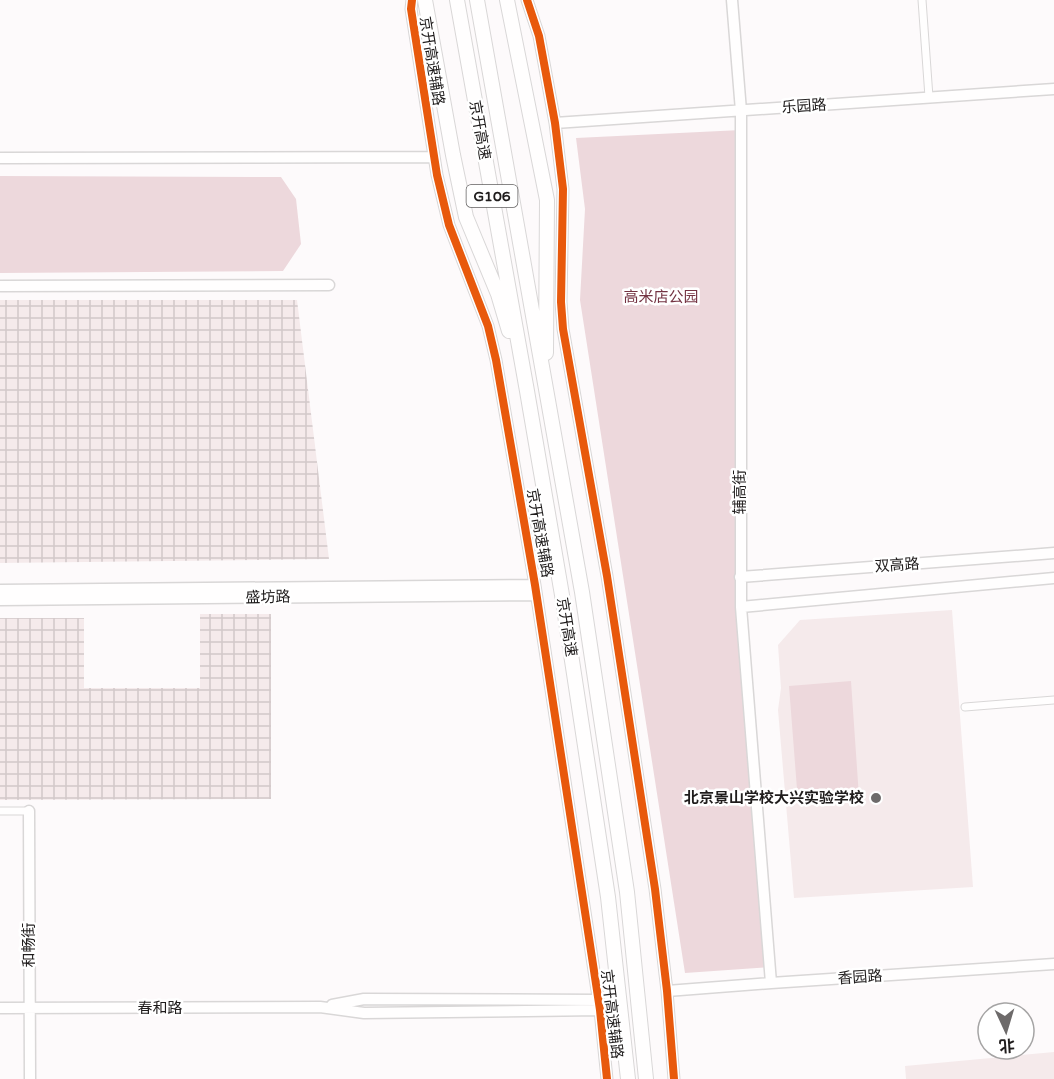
<svg xmlns="http://www.w3.org/2000/svg" width="1054" height="1079" viewBox="0 0 1054 1079" font-family="'Varela Round','Noto Sans SC',sans-serif">
<style>
.built{fill:#f5eaeb}
.industrial{fill:url(#industrial-grid)}
.park{fill:#edd8dc}
.lines{fill:none;stroke-linecap:round;stroke-linejoin:round}
.street-casing{stroke:#d9d7d7;stroke-width:9}
.secondary-casing{stroke:#d9d7d7;stroke-width:13}
.highway-casing{stroke:#d9d7d7;stroke-width:16}
.street{stroke:#fffefe;stroke-width:7}
.secondary{stroke:#fffefe;stroke-width:10}
.highway{stroke:#fffefe;stroke-width:14}
.cycleway-casing{stroke:#fff;stroke-width:11}
.cycleway{stroke:#e8590c;stroke-width:8}
.poi-dot{fill:#6d6a6a;stroke:#fff;stroke-width:2}
.labels{text-anchor:middle;dominant-baseline:central;stroke-width:5;stroke-linejoin:round;paint-order:stroke}
.shield{fill:#fff;stroke:#626060;stroke-width:1.5}
.shield-label{font-size:14px;font-weight:bold;fill:#1f1c1c}
.street-label{font-size:15px;fill:#1f1c1c;stroke:#fff}
.park-label{font-size:15px;fill:#743443;stroke:#fff}
.poi-label{font-size:15px;font-weight:bold;fill:#1f1c1c;stroke:#fff;text-anchor:end}
</style>
<defs>
<pattern id="industrial-grid" width="8" height="8" patternUnits="userSpaceOnUse" patternTransform="scale(1.5)"><rect width="8" height="8" fill="#f5eaeb"/><path d="M0 4h8M4 0v8" fill="none" stroke="#d2c8c9"/></pattern>
</defs>
<rect width="100%" height="100%" fill="#fdfafb"/>
<!-- built -->
<path class="built" d="M952 610 973 887 794 898 778 710 781 688 778 645 800 620Z
M1054 1052V1079H906L905 1066Z"/>
<!-- industrial -->
<path class="industrial" d="M0 300H297L329 559 0 563Z
M200 614H271V799L0 800V618H84V688H200Z"/>
<!-- park -->
<path class="park" d="M741 130 740 540 770 967 685 973 580 300 585 209 576 138Z
M0 176 281 177 296 199 301 244 283 271 0 273Z
M851 681 859 797 798 802 789 686Z"/>
<g class="lines">
<!-- street casing -->
<g class="street-casing">
<path id="street" d="M922 0 929 97
M965 707 1054 700
M0 811H29"/>
</g>
<!-- secondary casing -->
<g class="secondary-casing">
<path id="secondary" d="M412 0 411 9 437 175 449 225 488 326 496 360 535 585 600 1010 607 1079
M527 0 539 36 555 123 563 189 561 302 563 329 607 576 655 889 667 991 674 1079
M732 0 741 111V607L771 983
M555 123 1054 89
M0 158 434 157
M0 286 329 285
M740 577 1054 553
M0 590 535 585
M0 600 536 595
M741 607 1054 578
M29 811 30 1079
M667 991 771 983 1054 964
M332 1005 364 999 598 1000
M0 1008 320 1007 364 1013 600 1010"/>
</g>
<!-- highway casing -->
<g class="highway-casing">
<path id="highway" d="M425 0 453 155 466 217 498 294 509 331
M457 0 527 391 562 595 608 897 628 1079
M477 0 582 592 627 892 646 1079
M507 0 547 200 546 353"/>
</g>
<!-- street -->
<use href="#street" class="street"/>
<!-- secondary -->
<use href="#secondary" class="secondary"/>
<!-- highway -->
<use href="#highway" class="highway"/>
<!-- cycleway casing -->
<g class="cycleway-casing">
<path id="cycleway" d="M412 0 411 9 437 175 449 225 488 326 496 360 535 585 600 1010 607 1079
M527 0 539 36 555 123 563 189 561 302 563 329 607 576 655 889 667 991 674 1079"/>
</g>
<!-- cycleway -->
<use href="#cycleway" class="cycleway"/>
</g>
<!-- markers -->
<circle class="poi-dot" cx="876" cy="798" r="6"/>
<g class="labels">
<!-- shield labels -->
<rect class="shield" x="466.5" y="185" width="51" height="22" rx="4.5"/>
<g class="shield-label">
<text x="492" y="196">G106</text>
</g>
<!-- street labels -->
<g class="street-label">
<text transform="translate(432 61) rotate(81)">京开高速辅路</text>
<text transform="translate(804 106) rotate(-4)">乐园路</text>
<text transform="translate(480 130) rotate(80)">京开高速</text>
<text transform="translate(740 492) rotate(-90)">辅高街</text>
<text transform="translate(540 533) rotate(80)">京开高速辅路</text>
<text transform="translate(897 565) rotate(-4)">双高路</text>
<text transform="translate(268 597) rotate(-1)">盛坊路</text>
<text transform="translate(567 627) rotate(81)">京开高速</text>
<text transform="translate(29 945) rotate(-90)">和畅街</text>
<text transform="translate(860 977) rotate(-4)">香园路</text>
<text x="160" y="1008">春和路</text>
<text transform="translate(612 1014) rotate(83)">京开高速辅路</text>
</g>
<!-- park labels -->
<g class="park-label">
<text x="661" y="297">高米店公园</text>
</g>
<!-- poi labels -->
<g class="poi-label">
<text x="864" y="798">北京景山学校大兴实验学校</text>
</g>
</g>
<!-- north arrow -->
<g transform="translate(1006 1031) rotate(176)"><circle r="28" fill="#ffffff" stroke="#a5a4a4" stroke-width="1.5"/>
<path d="M0-4.5L10 22L0 15L-10 22Z" fill="#6d6a6a"/>
<text y="-9" font-size="16" font-weight="bold" text-anchor="middle" fill="#1f1c1c">北</text>
</g>
</svg>
